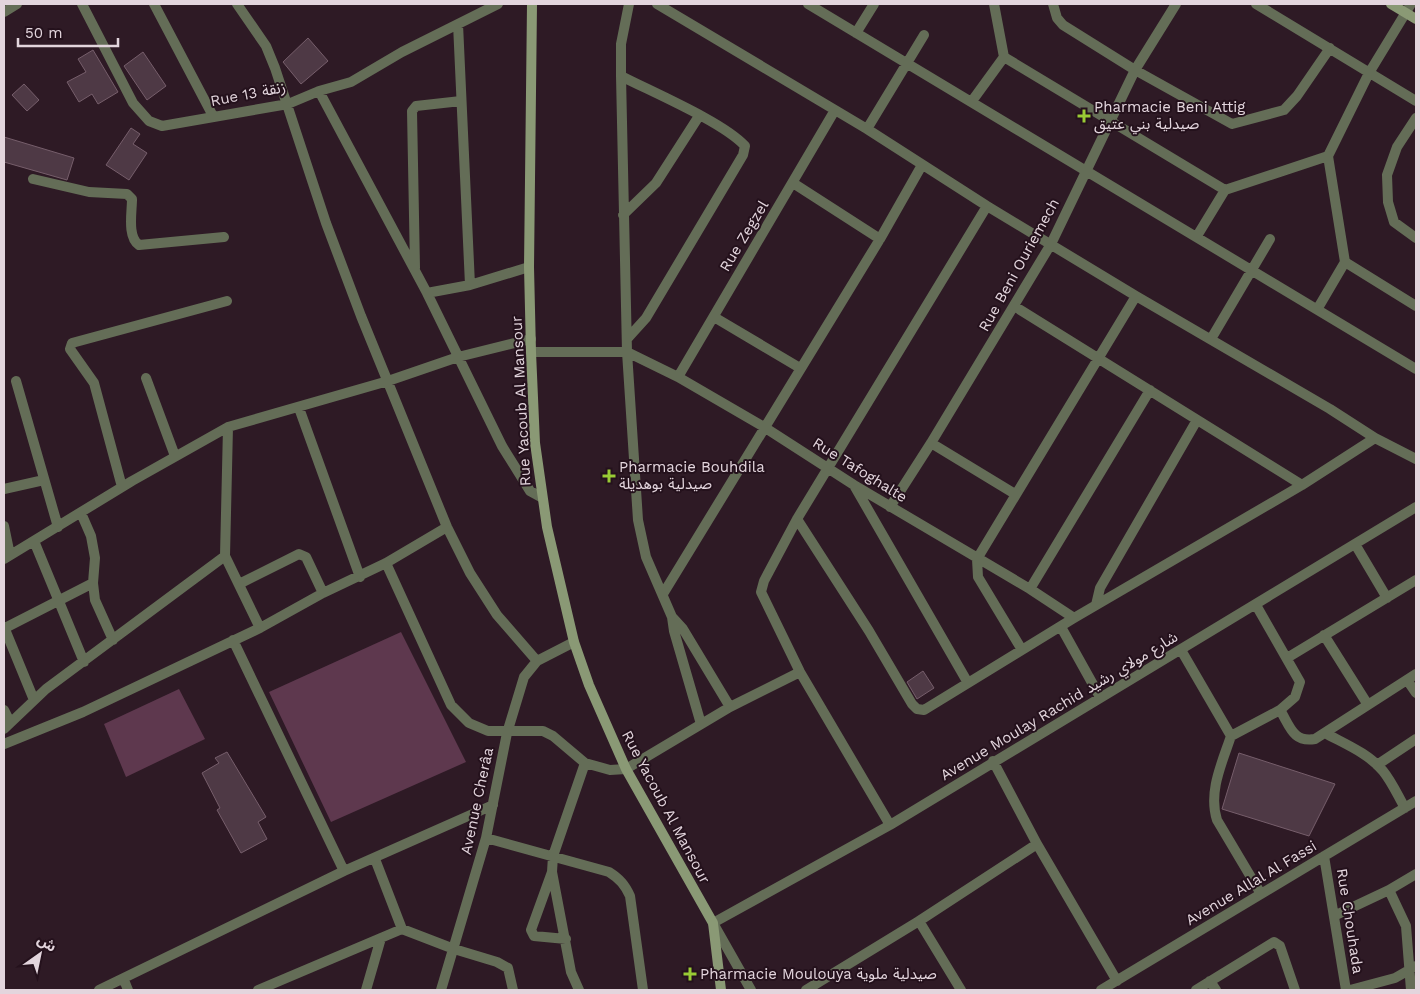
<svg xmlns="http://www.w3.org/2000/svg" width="1420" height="994" viewBox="0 0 1420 994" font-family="'Work Sans','Noto Sans Arabic',sans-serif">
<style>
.green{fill:#5e384e}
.building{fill:#4e3945;stroke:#765e6b}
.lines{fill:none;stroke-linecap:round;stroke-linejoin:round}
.street{stroke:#646d57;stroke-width:10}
.secondary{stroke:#8a9975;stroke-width:10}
.poi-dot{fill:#99cb35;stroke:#24111c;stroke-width:2}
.labels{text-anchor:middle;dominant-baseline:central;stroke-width:4;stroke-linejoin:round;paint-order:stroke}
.street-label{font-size:15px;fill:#e3d5dd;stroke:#24111c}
.poi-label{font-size:15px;fill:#e3d5dd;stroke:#24111c;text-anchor:start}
</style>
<rect width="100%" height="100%" fill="#2e1a25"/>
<!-- green -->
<path class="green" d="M401 632 466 762 331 822 269 692Z
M179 689 205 739 126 777 104 724Z"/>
<!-- building -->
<path class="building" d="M308 38 328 61 301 84 283 62Z
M93 50 118 92 98 104 92 94 79 102 67 82 86 72 78 59Z
M143 52 166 86 147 100 124 66Z
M24 84 39 100 27 111 12 95Z
M131 128 140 134 133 144 147 153 129 180 106 165Z
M4 137 74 158 67 180 4 162Z
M923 671 934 688 917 699 907 682Z
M227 752 266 817 258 822 267 839 241 853 217 810 220 808 202 773 219 763 215 758Z
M1239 753 1335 784 1309 836 1222 809Z"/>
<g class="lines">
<!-- street -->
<path class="street" d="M82 4 133 103 149 121 162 126 288 104 319 91 351 82 402 52 498 4
M154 4 213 116
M237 4 266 46 275 68 326 223 361 316 447 527 470 573 497 615 537 661
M629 4 621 44V76L627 352 638 520 646 557 672 617 674 631 701 724
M657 4 867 129 987 206 1136 296 1330 409 1375 438 1416 459
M808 4 1416 369
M1053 4 1057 18 1063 25 1135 70 1232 124 1284 110 1297 96 1330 48
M1256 4 1416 101
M4 12 17 4
M458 24 470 285
M856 33 874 4
M1004 57 1225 190
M621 76C652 92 723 122 745 146L743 155 646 318 627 339
M319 91 427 293 502 446 530 491 541 497
M972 101 1004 57 994 4
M1416 118 1397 147 1387 175 1388 202 1394 222 1416 238
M867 129 924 35
M1328 156 1369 73 1411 4
M33 179 89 192 127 194 132 199C132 212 127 237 139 245L224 237
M793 183 880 239
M623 215 656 183 699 116
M1197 236 1225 190 1328 156 1345 262 1318 308
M1345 262 1416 306
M415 268 412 111 416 106 461 101
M427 293 470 285 529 267
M1014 306 1302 485
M714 317 800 368
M1211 339 1270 239
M531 352H627L678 377 764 427 854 485 1030 589 1074 618
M678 377 835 110
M146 378 175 456
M16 381 58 527
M299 408 360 577
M228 427 225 556 260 628
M931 443 1015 494
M122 487 94 383 70 349 72 343 227 301
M855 487 968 683
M4 489 44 480
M890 507 931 443 1051 244 1135 70 1176 4
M81 513 91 536 95 558 93 583 95 600 113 640
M797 519 869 631 912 704 917 709 924 710 1074 618 1302 485 1375 438
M4 526 10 555
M34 541 84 662
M1355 544 1387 598
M4 559 132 481 228 427 388 381 458 357 531 339
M386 563 451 705 469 723 488 731H543L553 736 585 763 610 770 626 769 730 707 800 672
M239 584 299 554 306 557 323 593
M1030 589 1150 390
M663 594 880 239 922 165
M1096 605 1100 588 1197 420
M1256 605 1300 682 1295 697 1280 710
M672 617 683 629 730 707
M4 627 34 700
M1061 627 1100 697
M5 628 93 583
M1324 635 1368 705
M233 640 344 871
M1022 650 978 577 977 559 1136 296
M1181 650 1231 736
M1287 658 1416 580
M1407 680 1416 693
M4 710 10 722
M4 729 46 689 225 556
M1325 733C1345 744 1368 753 1383 771 1392 782 1398 796 1405 808
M4 744 83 712 260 628 323 593 386 563 447 527
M1377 765 1416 739
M890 825 800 672 761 592 764 581 797 519 987 206
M486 838 609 872C620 879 625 885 630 896L643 990
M1037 844 1117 981
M1324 856 1346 990
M375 859 402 929
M552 872 531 930 534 936 566 939
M1389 890 1406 926 1411 990
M1261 894 1217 820C1208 792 1222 763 1231 736L1280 710C1290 726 1293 743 1315 739L1416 674
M1336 915 1389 890 1416 874
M124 980 128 990
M1210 981 1216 990
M99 990 344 871 493 805
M258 990 402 929 454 949 497 962 508 968 513 990
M366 990 381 938
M441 990 486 838 507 733 524 677 537 661 574 642
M579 990 571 972 552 872 553 856 585 763
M751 990 713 923 890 825 1416 507
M806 990 919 921
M961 990 919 921 1037 844 993 761
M1101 990 1416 801
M1196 990 1274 942 1280 946 1295 990
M1350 990 1395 978 1416 966"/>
<!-- secondary -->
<path class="secondary" d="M532 4 529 267 531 352 535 443 547 527 574 642 589 685 626 769 713 923 721 990
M1391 4 1416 19"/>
</g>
<!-- markers -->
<g class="poi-dot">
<path d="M1081.5 108.5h5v5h5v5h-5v5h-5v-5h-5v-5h5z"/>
<path d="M606.5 468.5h5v5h5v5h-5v5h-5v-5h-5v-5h5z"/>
<path d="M687.5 966.5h5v5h5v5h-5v5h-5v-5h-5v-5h5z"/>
</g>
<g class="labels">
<!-- street labels -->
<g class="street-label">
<text transform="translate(248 94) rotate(-11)">Rue 13 زنقة</text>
<text transform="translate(744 236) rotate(-59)">Rue Zegzel</text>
<text transform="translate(1019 265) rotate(-61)">Rue Beni Ouriemech</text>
<text transform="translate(521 401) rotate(-93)">Rue Yacoub Al Mansour</text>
<text transform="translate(860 470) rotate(32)">Rue Tafoghalte</text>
<text transform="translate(1059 706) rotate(-31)">Avenue Moulay Rachid شارع مولاي رشيد</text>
<text transform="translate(477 801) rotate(-78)">Avenue Cherâa</text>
<text transform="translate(666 807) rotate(62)">Rue Yacoub Al Mansour</text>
<text transform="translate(1251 883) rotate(-31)">Avenue Allal Al Fassi</text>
<text transform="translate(1350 921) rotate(81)">Rue Chouhada</text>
</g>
<!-- poi labels -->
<g class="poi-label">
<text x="1094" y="107">Pharmacie Beni Attig<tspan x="1094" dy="17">صيدلية بني عتيق</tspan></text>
<text x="619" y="467">Pharmacie Bouhdila<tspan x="619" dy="17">صيدلية بوهديلة</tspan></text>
<text x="700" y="974">Pharmacie Moulouya صيدلية ملوية</text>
</g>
</g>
<!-- border -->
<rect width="1420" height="994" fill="none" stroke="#e3d5dd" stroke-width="10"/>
<!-- north arrow -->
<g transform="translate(40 954) rotate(33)" stroke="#24111c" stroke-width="4" paint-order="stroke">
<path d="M0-4L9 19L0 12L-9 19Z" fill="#e3d5dd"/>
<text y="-8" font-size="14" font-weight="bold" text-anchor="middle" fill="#e3d5dd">ش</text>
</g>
<!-- scale -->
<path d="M18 38v8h100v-8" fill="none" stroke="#e3d5dd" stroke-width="2.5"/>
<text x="25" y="38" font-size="15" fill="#e3d5dd" stroke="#24111c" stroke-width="4" paint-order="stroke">50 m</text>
</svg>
